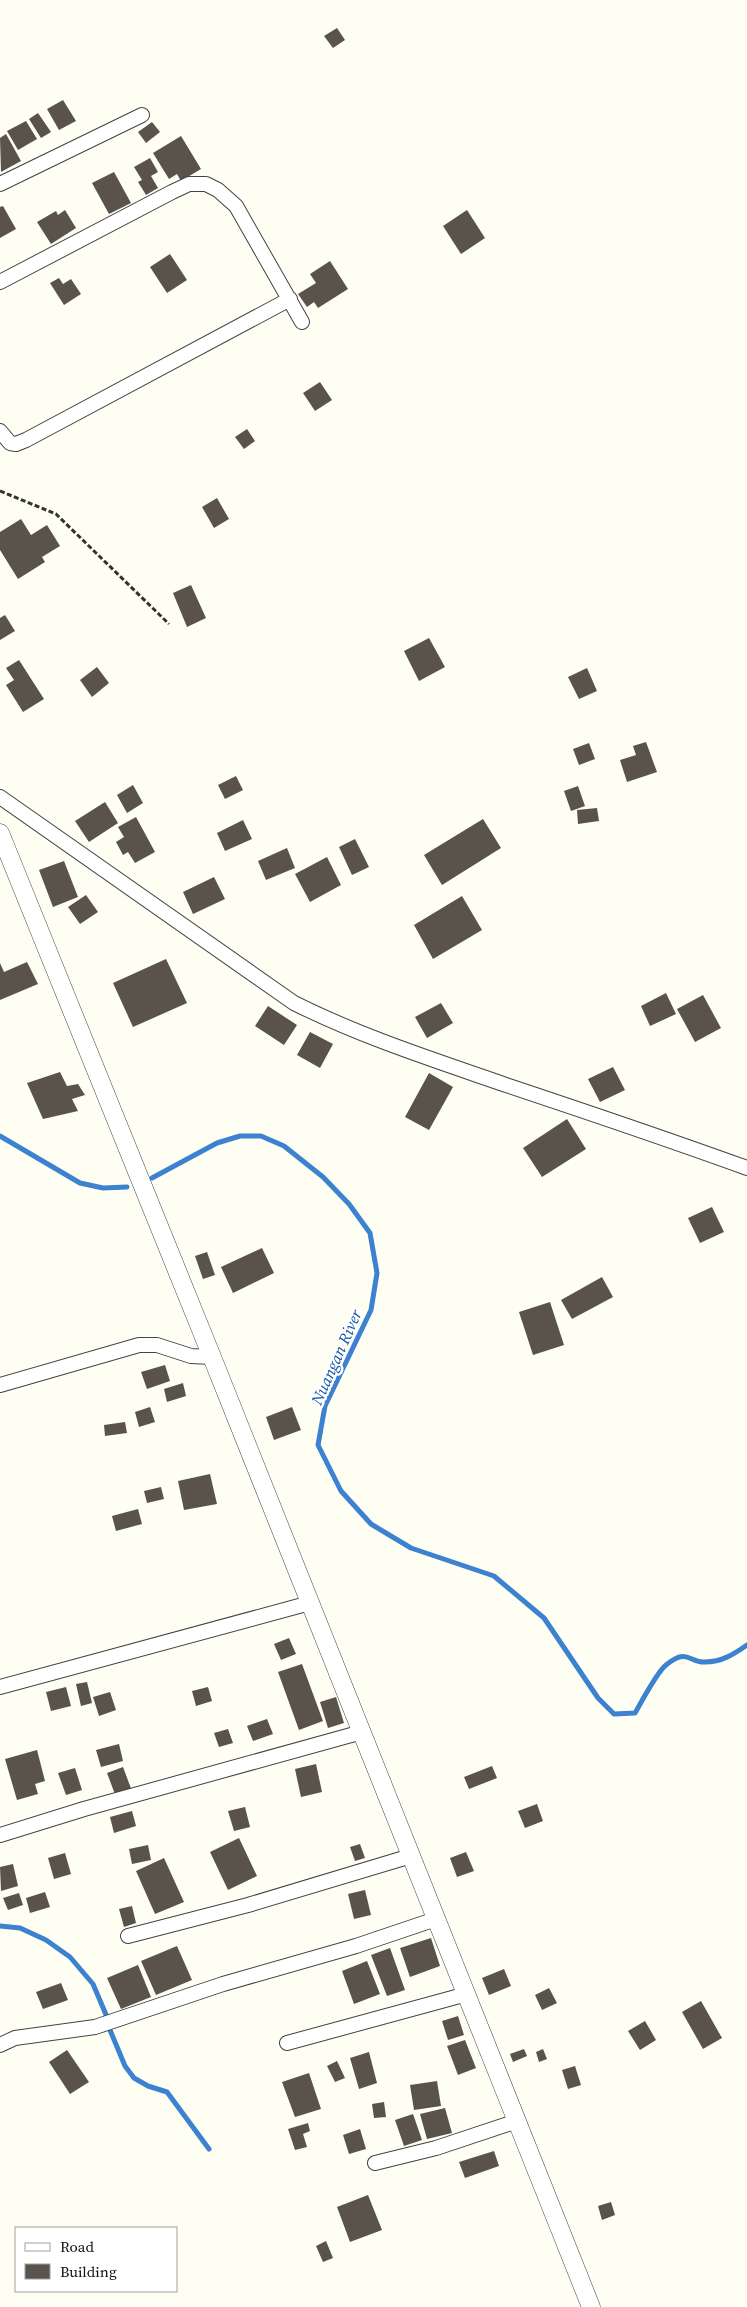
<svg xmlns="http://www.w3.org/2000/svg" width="747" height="2307" viewBox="0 0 747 2307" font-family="'Source Serif 4',serif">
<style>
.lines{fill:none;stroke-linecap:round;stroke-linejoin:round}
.stream{stroke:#3c82d0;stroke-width:5}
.building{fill:#59534c}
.minor-casing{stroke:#434343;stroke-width:16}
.tertiary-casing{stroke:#434343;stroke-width:19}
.path{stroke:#323232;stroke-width:3;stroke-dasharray:5 2.5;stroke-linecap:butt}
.minor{stroke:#fff;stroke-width:14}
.tertiary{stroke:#fff;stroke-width:18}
.labels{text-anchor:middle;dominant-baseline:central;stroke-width:5;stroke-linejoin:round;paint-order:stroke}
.water-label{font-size:16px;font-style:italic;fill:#1554a6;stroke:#fff}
</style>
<rect width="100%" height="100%" fill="#fffef3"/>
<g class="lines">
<!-- stream -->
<path class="stream" d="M0 1136 80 1183 103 1188 127 1187
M152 1178 217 1143 240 1136H261L284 1146 323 1177 349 1204 370 1233 377 1273 371 1310 325 1406 318 1445 341 1491 371 1524 411 1548 494 1576 544 1618 598 1698 614 1714 635 1713C642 1701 657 1672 666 1665 688 1647 689 1663 705 1662 722 1662 734 1654 747 1645
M0 1926 20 1928 46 1940 70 1957 93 1984 107 2017
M110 2030 125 2066 134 2078 148 2086 167 2092 209 2149"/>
</g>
<!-- building -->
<path class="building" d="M337 28 345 40 333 48 324 36Z
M63 100 76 121 59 130 47 109Z
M38 113 51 132 41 138 29 119Z
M26 121 37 139 18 150 7 131Z
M152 122 160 132 146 143 138 132Z
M6 134 21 161 1 172 0 138Z
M181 136 201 169 181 181 177 174 169 179 153 153Z
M150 158 158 172 151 176 158 188 146 195 138 182 142 180 134 167Z
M114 172 131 203 109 214 92 183Z
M3 206 16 229 0 238V207Z
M65 210 76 228 51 244 37 222 56 211 58 215Z
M467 210 485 238 461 254 443 226Z
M170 254 187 280 167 293 150 267Z
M330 261 348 289 318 308 314 302 307 307 298 294 316 283 310 274Z
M59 278 63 284 71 279 81 294 64 305 50 283Z
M320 382 332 400 315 411 303 393Z
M247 429 255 441 244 449 235 437Z
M217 498 229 519 214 528 202 507Z
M21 519 31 535 47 525 60 546 42 557 45 562 18 579 0 550V532Z
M191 585 206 618 187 627 173 593Z
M5 615 15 631 0 640V618Z
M429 638 445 667 419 681 404 651Z
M19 660 44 699 23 712 6 685 14 680 6 668Z
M97 667 109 683 92 697 80 680Z
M587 668 597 691 579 699 568 677Z
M646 742 657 772 627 782 620 760 636 755 633 746Z
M589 743 595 759 579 765 573 749Z
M236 776 243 790 225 799 218 785Z
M133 785 143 803 127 813 117 795Z
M578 786 585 806 571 811 564 791Z
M105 802 118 823 89 842 75 821Z
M597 808 599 821 578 824 577 810Z
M136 817 155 852 135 863 128 852 123 855 116 842 124 837 118 827Z
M483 819 501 848 442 885 424 855Z
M243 820 252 839 225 851 217 833Z
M355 839 369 867 352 875 339 847Z
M287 848 295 868 266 880 258 861Z
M327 857 341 885 310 902 295 874Z
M64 861 78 897 53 907 39 870Z
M214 877 225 899 193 914 183 892Z
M86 895 98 912 80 924 68 907Z
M462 896 482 930 433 959 414 925Z
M166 959 187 1003 133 1027 113 983Z
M27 962 38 984 0 1000V963L4 972Z
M666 993 676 1014 650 1026 641 1006Z
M703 995 721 1028 695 1042 677 1009Z
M441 1003 453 1023 427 1038 415 1017Z
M268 1006 297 1025 284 1045 255 1026Z
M310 1032 333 1044 320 1068 297 1055Z
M613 1067 625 1090 600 1102 588 1079Z
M60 1072 67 1086 78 1084 85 1095 72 1099 78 1111 43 1119 27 1083Z
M429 1073 453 1087 429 1130 405 1117Z
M567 1119 586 1149 542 1177 523 1148Z
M712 1207 724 1232 700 1243 688 1218Z
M262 1248 274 1273 233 1293 221 1267Z
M207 1252 215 1275 203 1279 195 1256Z
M602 1277 613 1297 572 1319 561 1300Z
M550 1302 564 1345 533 1355 519 1312Z
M165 1365 170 1381 147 1389 141 1372Z
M183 1383 186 1396 167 1402 164 1389Z
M150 1407 155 1422 139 1427 135 1412Z
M292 1407 301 1430 274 1440 266 1417Z
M125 1422 127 1433 105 1436 104 1425Z
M210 1474 217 1504 184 1510 178 1481Z
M161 1487 164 1499 147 1503 144 1491Z
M138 1509 142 1524 116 1531 112 1516Z
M289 1638 296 1654 281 1660 274 1644Z
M302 1664 323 1721 299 1730 278 1672Z
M87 1682 92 1703 81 1706 76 1684Z
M66 1687 71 1706 51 1711 46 1692Z
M208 1687 212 1701 196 1706 192 1691Z
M110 1692 116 1710 99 1716 93 1697Z
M336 1697 344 1723 328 1728 320 1702Z
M267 1719 273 1734 253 1741 247 1726Z
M228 1729 233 1743 219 1747 214 1733Z
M119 1744 123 1761 101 1767 96 1750Z
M37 1750 45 1781 35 1784 38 1794 17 1800 5 1759Z
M316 1764 322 1792 301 1797 295 1769Z
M492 1766 497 1778 469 1789 464 1777Z
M123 1767 132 1791 116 1797 107 1773Z
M75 1768 82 1790 66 1795 58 1773Z
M537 1804 543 1821 525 1828 518 1811Z
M245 1807 250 1827 234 1831 228 1811Z
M132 1811 136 1826 114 1833 110 1817Z
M239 1838 257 1876 228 1890 210 1852Z
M360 1844 365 1858 355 1861 350 1847Z
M148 1845 151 1860 132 1864 129 1849Z
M466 1852 474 1871 457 1877 450 1858Z
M65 1853 71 1874 54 1879 48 1858Z
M164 1858 184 1902 155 1914 136 1871Z
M13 1864 18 1886 1 1891 0 1867Z
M365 1890 371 1915 354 1919 348 1894Z
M45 1892 50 1907 30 1913 26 1898Z
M19 1893 23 1905 8 1910 3 1898Z
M132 1906 136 1923 124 1927 119 1909Z
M431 1938 440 1966 410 1977 400 1948Z
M177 1946 192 1980 156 1995 141 1961Z
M390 1948 405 1990 387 1996 371 1955Z
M367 1961 380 1994 354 2004 342 1971Z
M138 1965 151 1997 121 2009 107 1978Z
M504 1969 511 1986 489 1995 482 1978Z
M61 1983 68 2000 43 2009 36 1992Z
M549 1988 557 2003 542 2010 535 1995Z
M701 2001 722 2038 703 2049 682 2012Z
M458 2016 464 2035 448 2040 442 2021Z
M645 2021 656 2040 640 2050 628 2031Z
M465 2040 476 2068 458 2075 447 2046Z
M524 2049 527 2056 513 2062 510 2054Z
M543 2049 547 2059 539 2062 536 2052Z
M67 2050 89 2082 70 2094 49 2062Z
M369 2052 377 2083 359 2089 350 2058Z
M337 2061 345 2078 335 2082 327 2066Z
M575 2066 581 2085 568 2089 562 2070Z
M309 2073 321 2109 295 2117 282 2082Z
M437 2081 441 2106 414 2110 410 2085Z
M384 2102 386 2117 374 2118 372 2104Z
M445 2108 452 2133 427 2139 420 2114Z
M413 2114 422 2140 404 2146 395 2120Z
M308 2123 310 2131 303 2134 307 2147 295 2150 288 2129Z
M360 2129 366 2149 349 2154 343 2135Z
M494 2151 499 2166 465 2178 459 2162Z
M368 2195 382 2230 350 2242 337 2207Z
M611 2202 615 2215 602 2220 598 2206Z
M326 2241 333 2258 323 2262 316 2246Z"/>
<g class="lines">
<!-- minor casing -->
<g class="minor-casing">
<path id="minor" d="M0 184 142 115
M0 282 172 192 189 184H206L218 190 236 206 302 322
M0 431 10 443 16 444 26 440 290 299
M0 797 294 1003C362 1037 434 1060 506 1085 587 1112 667 1139 747 1168
M0 1385 139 1345H157L191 1356 212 1357
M0 1687 310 1603
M0 1835 84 1809 362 1732
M128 1936 248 1905 411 1856
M287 2043 467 1994
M0 2045 15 2038 95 2027 223 1984 356 1946 436 1919
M375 2163 436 2148 517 2121"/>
</g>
<!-- tertiary casing -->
<g class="tertiary-casing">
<path id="tertiary" d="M0 833 212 1357 591 2307"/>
</g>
<!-- path -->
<path class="path" d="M0 491 56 514 169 624"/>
<!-- minor -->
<use href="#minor" class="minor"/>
<!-- tertiary -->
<use href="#tertiary" class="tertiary"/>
</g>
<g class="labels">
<!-- water labels -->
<g class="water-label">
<text transform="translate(336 1357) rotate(-66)">Nuangan River</text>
</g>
</g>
<!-- legend -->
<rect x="15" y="2227" width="162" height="65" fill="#ffffff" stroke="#9f9f9f"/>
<rect x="25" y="2243" width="25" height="8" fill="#ffffff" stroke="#9f9f9f"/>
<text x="60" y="2252" font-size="15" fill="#101010">Road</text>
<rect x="25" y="2264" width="25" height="15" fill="#59534c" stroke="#9f9f9f"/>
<text x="60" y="2277" font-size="15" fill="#101010">Building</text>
</svg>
